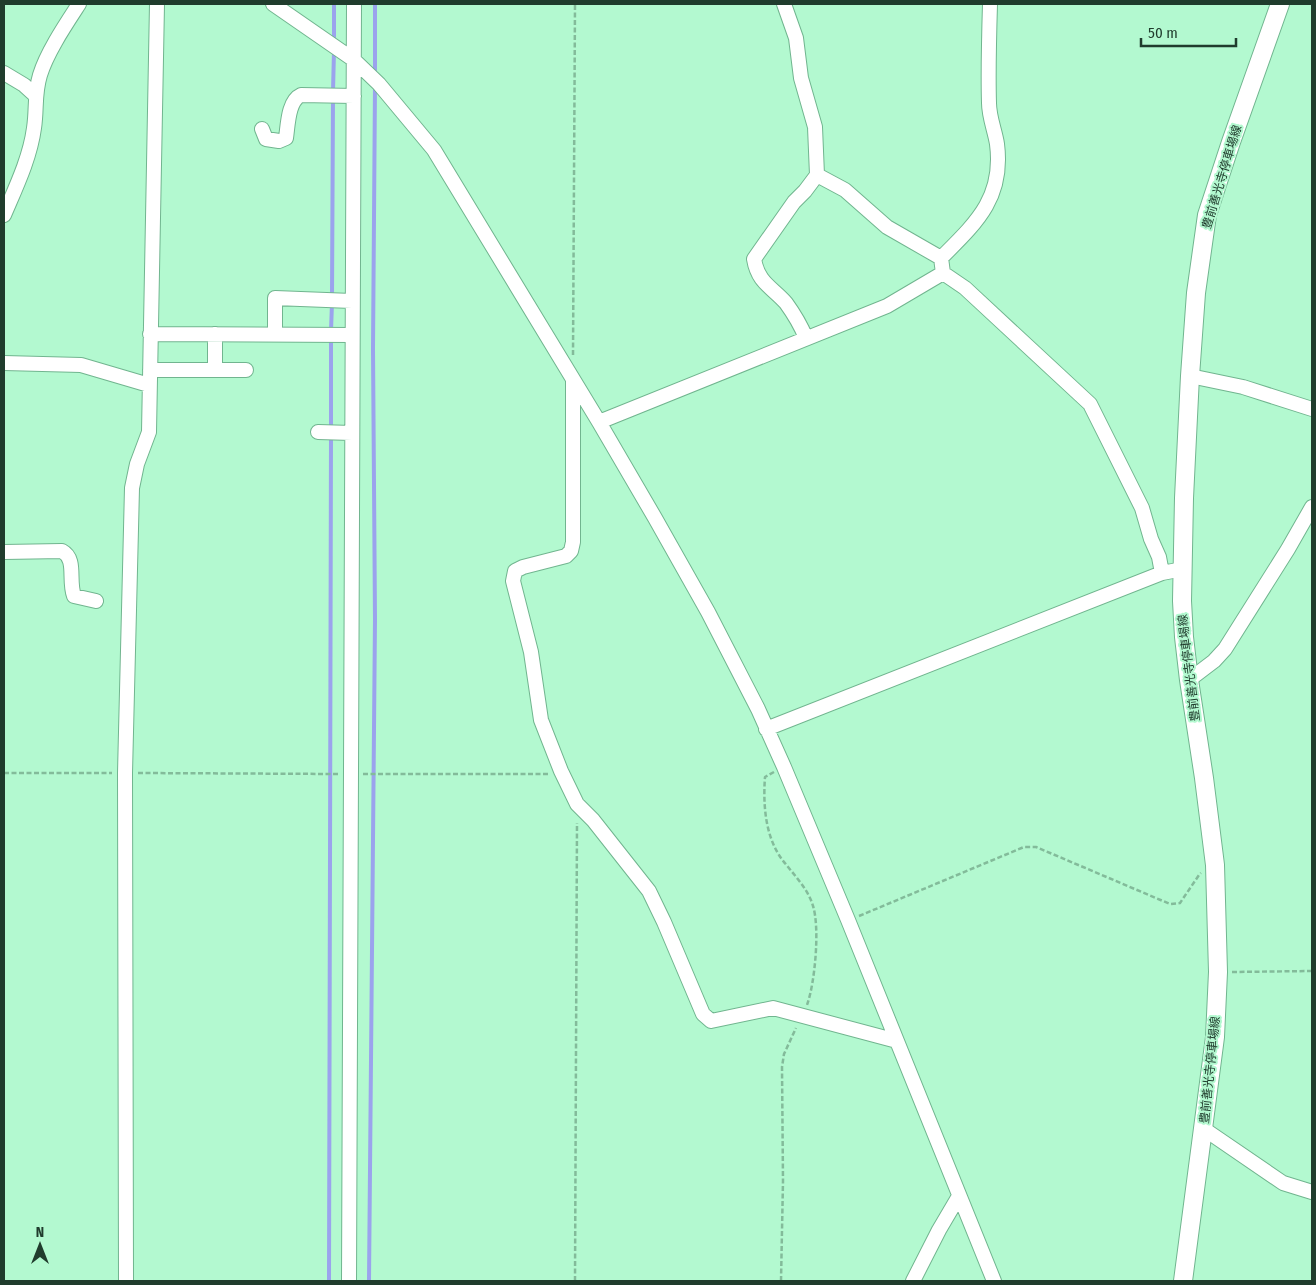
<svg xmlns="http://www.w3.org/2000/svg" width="1316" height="1285" viewBox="0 0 1316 1285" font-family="'Fira Sans Condensed','Noto Sans JP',sans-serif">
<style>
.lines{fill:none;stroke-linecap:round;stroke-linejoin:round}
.stream{stroke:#9ba3ed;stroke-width:4}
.minor-casing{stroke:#71b58f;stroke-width:16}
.major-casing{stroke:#71b58f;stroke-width:20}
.path{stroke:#83bb9a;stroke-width:2.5;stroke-dasharray:5 2.5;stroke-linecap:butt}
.minor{stroke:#fff;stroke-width:14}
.major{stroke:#fff;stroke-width:18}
.labels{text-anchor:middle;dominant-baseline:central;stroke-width:4;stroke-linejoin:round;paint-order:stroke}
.street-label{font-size:12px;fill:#203c2d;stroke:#b3f9d0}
</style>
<rect width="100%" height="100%" fill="#b3f9d0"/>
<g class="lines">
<!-- stream -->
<path class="stream" d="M375 4V74
M334 41V4
M333 91 334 51
M332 296 333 98
M331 331 332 303
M331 429V338
M329 1281 331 436
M369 1281 375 619 373 349 375 86"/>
<!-- minor casing -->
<g class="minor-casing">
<path id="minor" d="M273 4 354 60 379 84 434 150 599 422 655 518 708 612 758 709 784 767 848 920 994 1281
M784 4 796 38 801 78 815 127 817 175 805 191 794 202 754 259C758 283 772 287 786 303 794 314 801 326 806 338
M4 73 24 85 35 95
M262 129 266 139 279 141 286 138C288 125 288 101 301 95L354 96
M817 175 845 190 887 227 941 258
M4 215C16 187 30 158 34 128 37 108 34 95 40 75 47 52 66 24 79 4
M941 258 943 273 965 288 1090 404 1142 508 1151 539 1159 557 1162 573
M941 258C976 223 1004 198 997 144 995 131 989 117 989 103 988 70 989 37 990 4
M150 334 352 335
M215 334V370
M275 334V298L352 301
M4 363 81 365 149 385
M150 370H246
M1190 376 1243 387 1312 409
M573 381V542L571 551 566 556 523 567 515 571 513 581 531 652 541 720 561 771 577 804 593 820 649 891 664 922 703 1014 711 1021 773 1008 897 1041
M599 422 887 306 943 273
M318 432 352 433
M4 552 62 551C77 559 68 580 74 596L96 601
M1189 680 1214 661 1225 649 1288 549 1312 507
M766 729 1162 573 1183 569
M1204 1129 1283 1183 1312 1192
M126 1281 125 773 132 488 137 464 149 432 157 4
M349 1281 354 4
M913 1281 939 1230 959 1196"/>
</g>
<!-- major casing -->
<g class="major-casing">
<path id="major" d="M1183 1281 1215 1037 1218 972 1215 865 1204 778 1189 680 1184 637 1182 601 1184 498 1190 376 1196 293 1207 215 1231 142 1280 4"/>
</g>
<!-- path -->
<path class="path" d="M573 355 575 4
M774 772 765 777C763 804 765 835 781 858 792 873 808 888 813 906 820 928 815 983 807 1005
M4 773H112
M138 773 340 774
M363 774H550
M859 916 1024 847H1036L1170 904 1180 903 1199 875 1201 873
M1232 972 1312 971
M575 1281 577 823
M781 1281 783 1181 782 1067 784 1054 796 1028"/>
<!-- minor -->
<use href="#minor" class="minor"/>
<!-- major -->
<use href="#major" class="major"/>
</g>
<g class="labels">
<!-- street labels -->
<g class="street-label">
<text transform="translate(1222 177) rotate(-73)">豊前善光寺停車場線</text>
<text transform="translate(1189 668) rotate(-97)">豊前善光寺停車場線</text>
<text transform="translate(1210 1070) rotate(-84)">豊前善光寺停車場線</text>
</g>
</g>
<!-- border -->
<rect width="1316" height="1285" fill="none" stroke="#203c2d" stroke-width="10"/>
<!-- north arrow -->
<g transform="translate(40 1245)" stroke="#b3f9d0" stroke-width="4" paint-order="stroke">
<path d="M0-4L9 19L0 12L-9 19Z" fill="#203c2d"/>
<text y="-8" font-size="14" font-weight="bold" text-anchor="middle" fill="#203c2d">N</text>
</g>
<!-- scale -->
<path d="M1141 38v8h95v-8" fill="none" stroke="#203c2d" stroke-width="2.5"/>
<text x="1148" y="38" font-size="15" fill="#203c2d" stroke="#b3f9d0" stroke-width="4" paint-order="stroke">50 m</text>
</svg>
